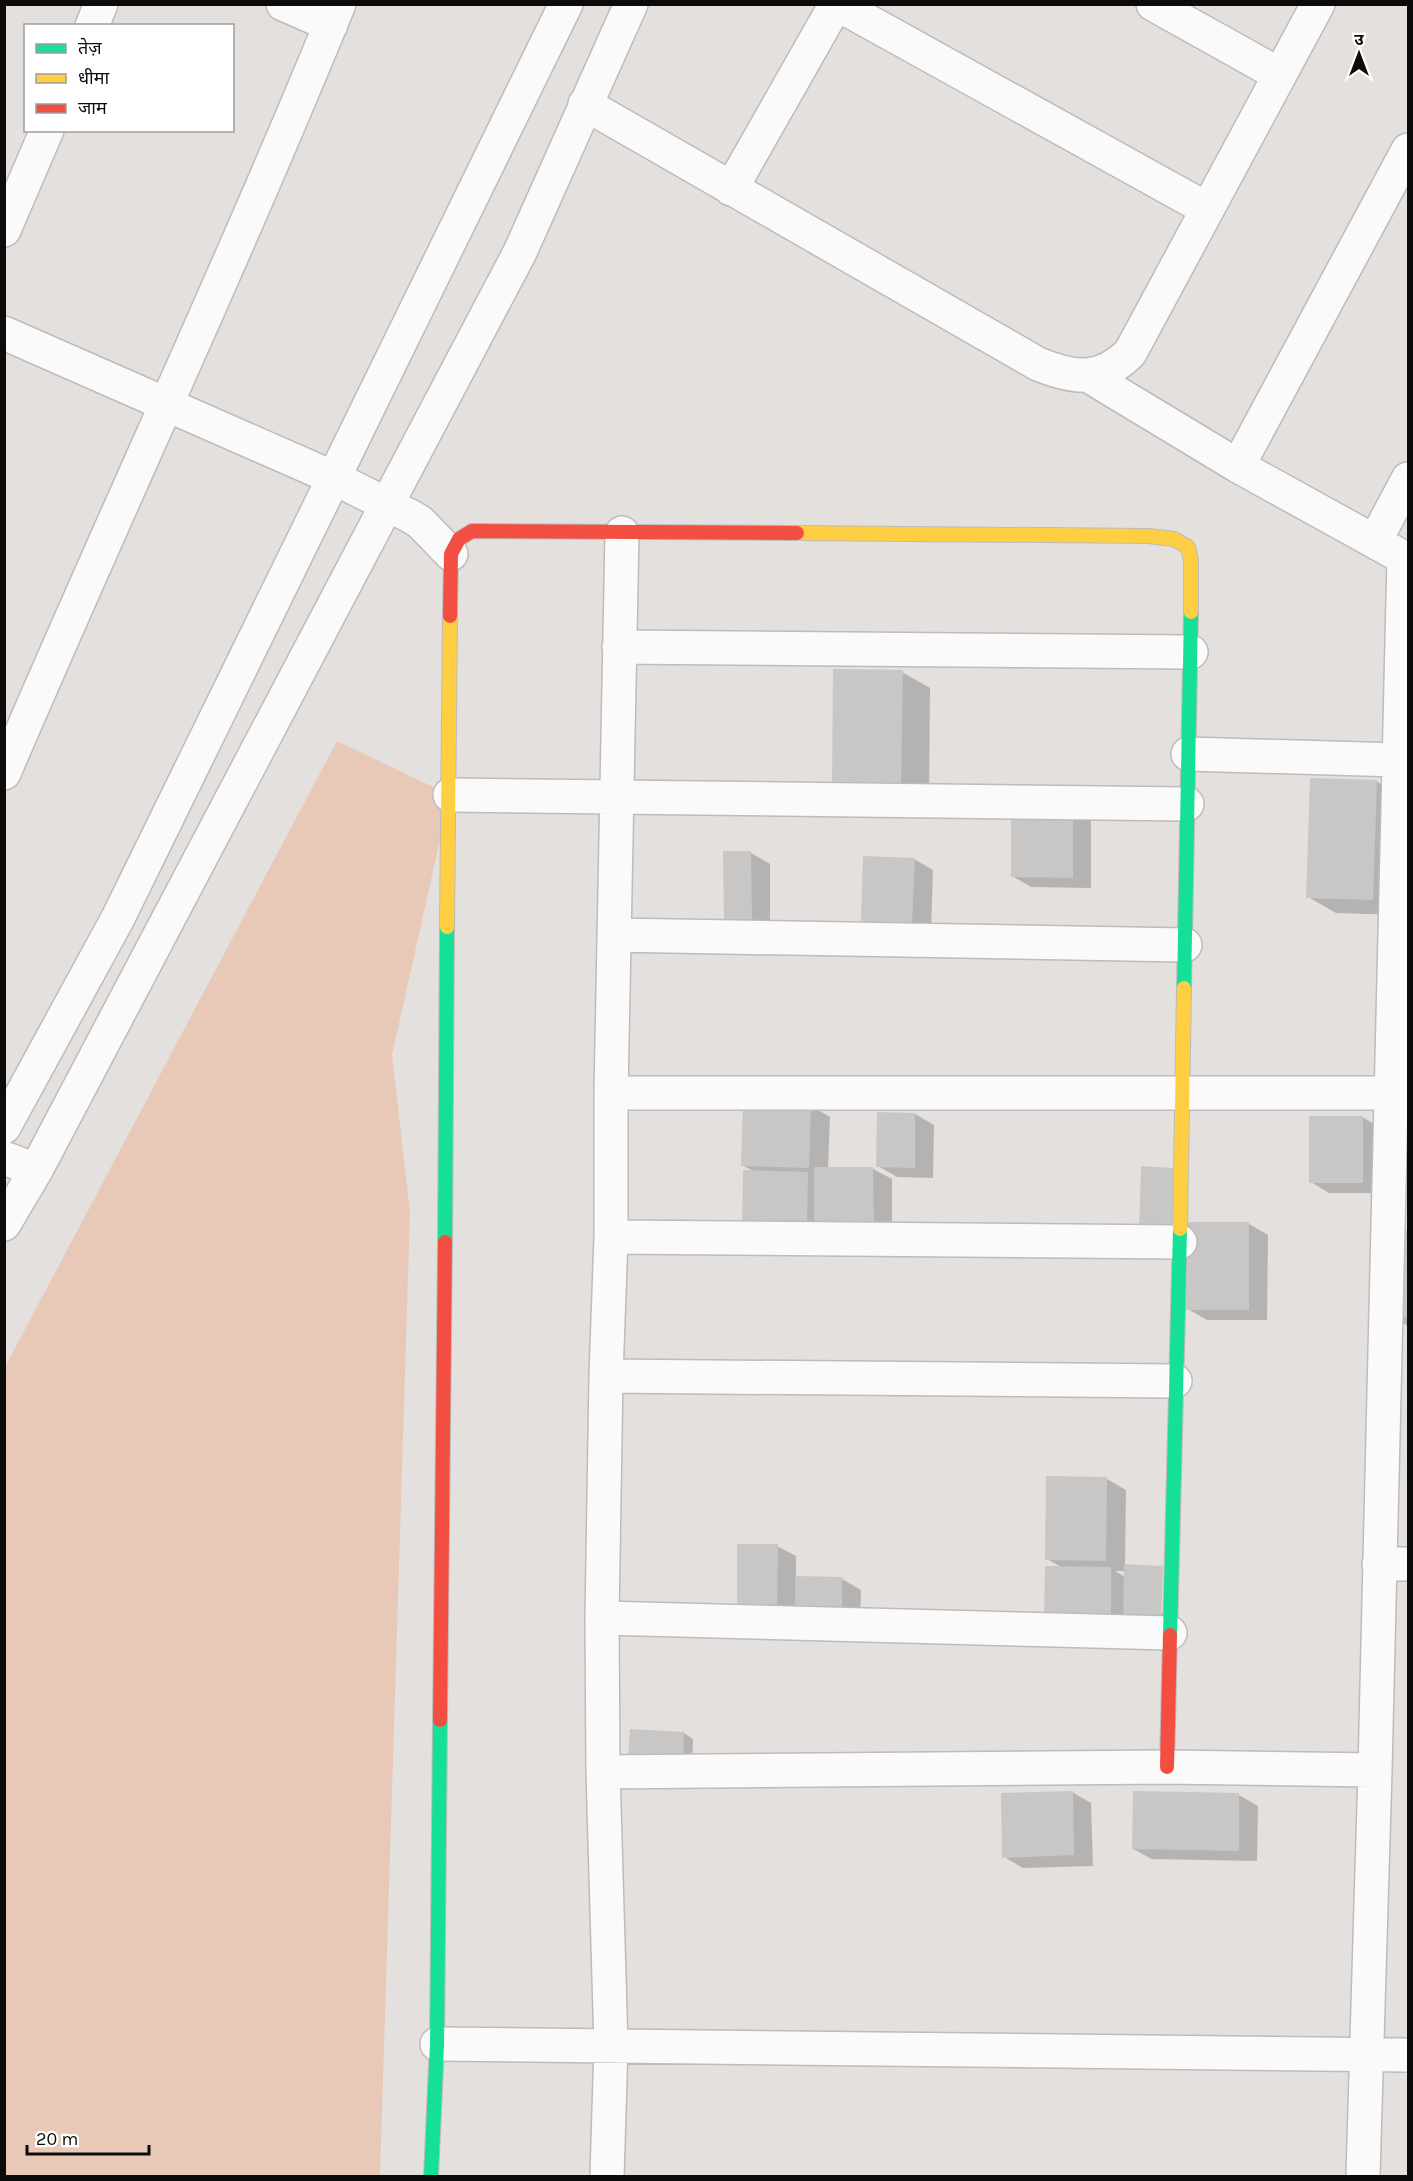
<svg xmlns="http://www.w3.org/2000/svg" width="1413" height="2181" viewBox="0 0 1413 2181" font-family="Karla,'Noto Sans Devanagari',sans-serif">
<style>
.green{fill:#e8c9b8}
.shadow{fill:#0003;fill-rule:evenodd}
.building{fill:#c9c7c5}
.lines{fill:none;stroke-linecap:round;stroke-linejoin:round}
.street-casing{stroke:#bebbba;stroke-width:36}
.fast-casing{stroke:#bebbba;stroke-width:16}
.slow-casing{stroke:#bebbba;stroke-width:16}
.jam-casing{stroke:#bebbba;stroke-width:16}
.street{stroke:#fbfafa;stroke-width:33}
.fast{stroke:#16e098;stroke-width:14}
.slow{stroke:#ffcf43;stroke-width:14}
.jam{stroke:#f24e42;stroke-width:14}
</style>
<rect width="100%" height="100%" fill="#e3e0de"/>
<!-- green -->
<path class="green" d="M337 741 450 795 392 1055 410 1212 380 2176H5V1367Z"/>
<!-- shadow -->
<path class="shadow" d="M902 672 930 688 929 801 834 783Z
M1376 781 1404 798 1400 915 1336 913 1308 897Z
M1072 809 1091 820V888L1031 887 1012 876Z
M751 853 770 864V929L744 930 725 919Z
M914 859 933 870 931 933 881 931 862 920Z
M811 1106 830 1117 828 1169H873L892 1179V1242L826 1241 755 1172 742 1165Z
M915 1114 934 1125 933 1178 897 1177 878 1166Z
M1362 1117 1381 1128 1382 1193H1329L1311 1182Z
M1403 1123H1408V1193L1402 1190Z
M1191 1224H1249L1268 1235 1267 1320H1207L1188 1309Z
M1393 1231 1408 1232V1326L1389 1315Z
M1107 1479 1126 1490 1125 1566 1180 1636 1064 1631 1063 1568 1047 1559ZM1115 1571H1125V1577Z
M777 1546 796 1556V1577L842 1579 861 1590 860 1628 757 1623Z
M684 1733 693 1739 692 1768 639 1765Z
M1072 1792 1091 1803 1093 1866 1023 1868 1004 1857Z
M1239 1795 1258 1806 1257 1861 1152 1859 1133 1849Z"/>
<!-- building -->
<path class="building" d="M833 669 903 670 901 785 832 784Z
M1310 778 1377 780 1373 900 1306 898Z
M1011 807 1073 808V878L1011 877Z
M723 851H751L752 919 724 920Z
M863 856 915 858 912 923 861 921Z
M743 1101 811 1104 809 1168 741 1166Z
M877 1112 915 1113V1168L876 1167Z
M1309 1116H1363V1183H1309Z
M1401 1121H1408V1191H1401Z
M1141 1166 1174 1168 1172 1234 1139 1233Z
M814 1167H873L874 1232 814 1233Z
M743 1170 808 1172 807 1231H742Z
M1187 1222H1249V1310H1186Z
M1391 1230H1408V1317L1388 1316Z
M1046 1476 1107 1477 1106 1561 1045 1560Z
M737 1544H778L777 1614 737 1613Z
M1124 1564 1163 1566 1161 1626 1123 1624Z
M1045 1566 1111 1567V1622L1044 1621Z
M795 1576 842 1577V1618L795 1616Z
M630 1729 684 1732 683 1764 628 1761Z
M1073 1791 1074 1855 1002 1858 1001 1793Z
M1133 1791 1239 1793V1851L1132 1849Z"/>
<g class="lines">
<!-- street casing -->
<g class="street-casing">
<path id="street" d="M283 4 331 25
M837 4 1207 209
M1153 4 1280 75
M92 26 101 4
M585 104 1038 364C1075 379 1100 382 1130 353L1318 4
M731 189 836 4
M4 230 47 130
M4 333 334 478 410 516 420 522 451 554
M1089 376 1238 466 1408 560
M1238 466 1408 150
M1375 541 1408 479
M619 647 1191 652
M1188 754 1399 760
M4 773C114 516 233 263 339 4
M450 795 1187 804
M614 935 1185 945
M611 1093H1408
M4 1127 118 918 566 4
M4 1158 36 1170
M4 1224 36 1170 520 252 631 4
M611 1237 1180 1242
M606 1376 1175 1381
M1379 1564H1408
M602 1618 1170 1633
M603 1772 1167 1767 1375 1770
M437 2044 1408 2055
M607 2176 611 2046 603 1772 602 1618 606 1376 611 1237V1093L622 533
M1363 2176 1375 1770 1404 558"/>
</g>
<!-- fast casing -->
<g class="fast-casing">
<path id="fast" d="M1184 988 1191 612
M445 1242 447 927
M1170 1635 1180 1229
M431 2176 437 2044 440 1720"/>
</g>
<!-- slow casing -->
<g class="slow-casing">
<path id="slow" d="M797 533 1148 536 1174 539 1188 547 1191 561V612
M447 927 450 616
M1180 1229 1184 988"/>
</g>
<!-- jam casing -->
<g class="jam-casing">
<path id="jam" d="M450 616 451 554 459 539 472 531 797 533
M440 1720 445 1242
M1167 1767 1170 1635"/>
</g>
<!-- street -->
<use href="#street" class="street"/>
<!-- fast -->
<use href="#fast" class="fast"/>
<!-- slow -->
<use href="#slow" class="slow"/>
<!-- jam -->
<use href="#jam" class="jam"/>
</g>
<!-- border -->
<rect width="1413" height="2181" fill="none" stroke="#0d0b0a" stroke-width="12"/>
<!-- legend -->
<rect x="24" y="24" width="210" height="108" fill="#ffffff" stroke="#9e9d9d" stroke-width="1.5"/>
<rect x="36" y="44" width="30" height="9" fill="#16e098" stroke="#9e9d9d" stroke-width="1.5"/>
<text x="78" y="54" font-size="18" fill="#0d0b0a">तेज़</text>
<rect x="36" y="74" width="30" height="9" fill="#ffcf43" stroke="#9e9d9d" stroke-width="1.5"/>
<text x="78" y="84" font-size="18" fill="#0d0b0a">धीमा</text>
<rect x="36" y="104" width="30" height="9" fill="#f24e42" stroke="#9e9d9d" stroke-width="1.5"/>
<text x="78" y="114" font-size="18" fill="#0d0b0a">जाम</text>
<!-- north arrow -->
<g transform="translate(1359 54)" stroke="#ffffff" stroke-width="4.5" paint-order="stroke">
<path d="M0-4.5L10 22L0 15L-10 22Z" fill="#0d0b0a"/>
<text y="-9" font-size="16" font-weight="bold" text-anchor="middle" fill="#0d0b0a">उ</text>
</g>
<!-- scale -->
<path d="M27 2145v9h122v-9" fill="none" stroke="#0d0b0a" stroke-width="3"/>
<text x="36" y="2145" font-size="18" fill="#0d0b0a" stroke="#ffffff" stroke-width="4.5" paint-order="stroke">20 m</text>
</svg>
